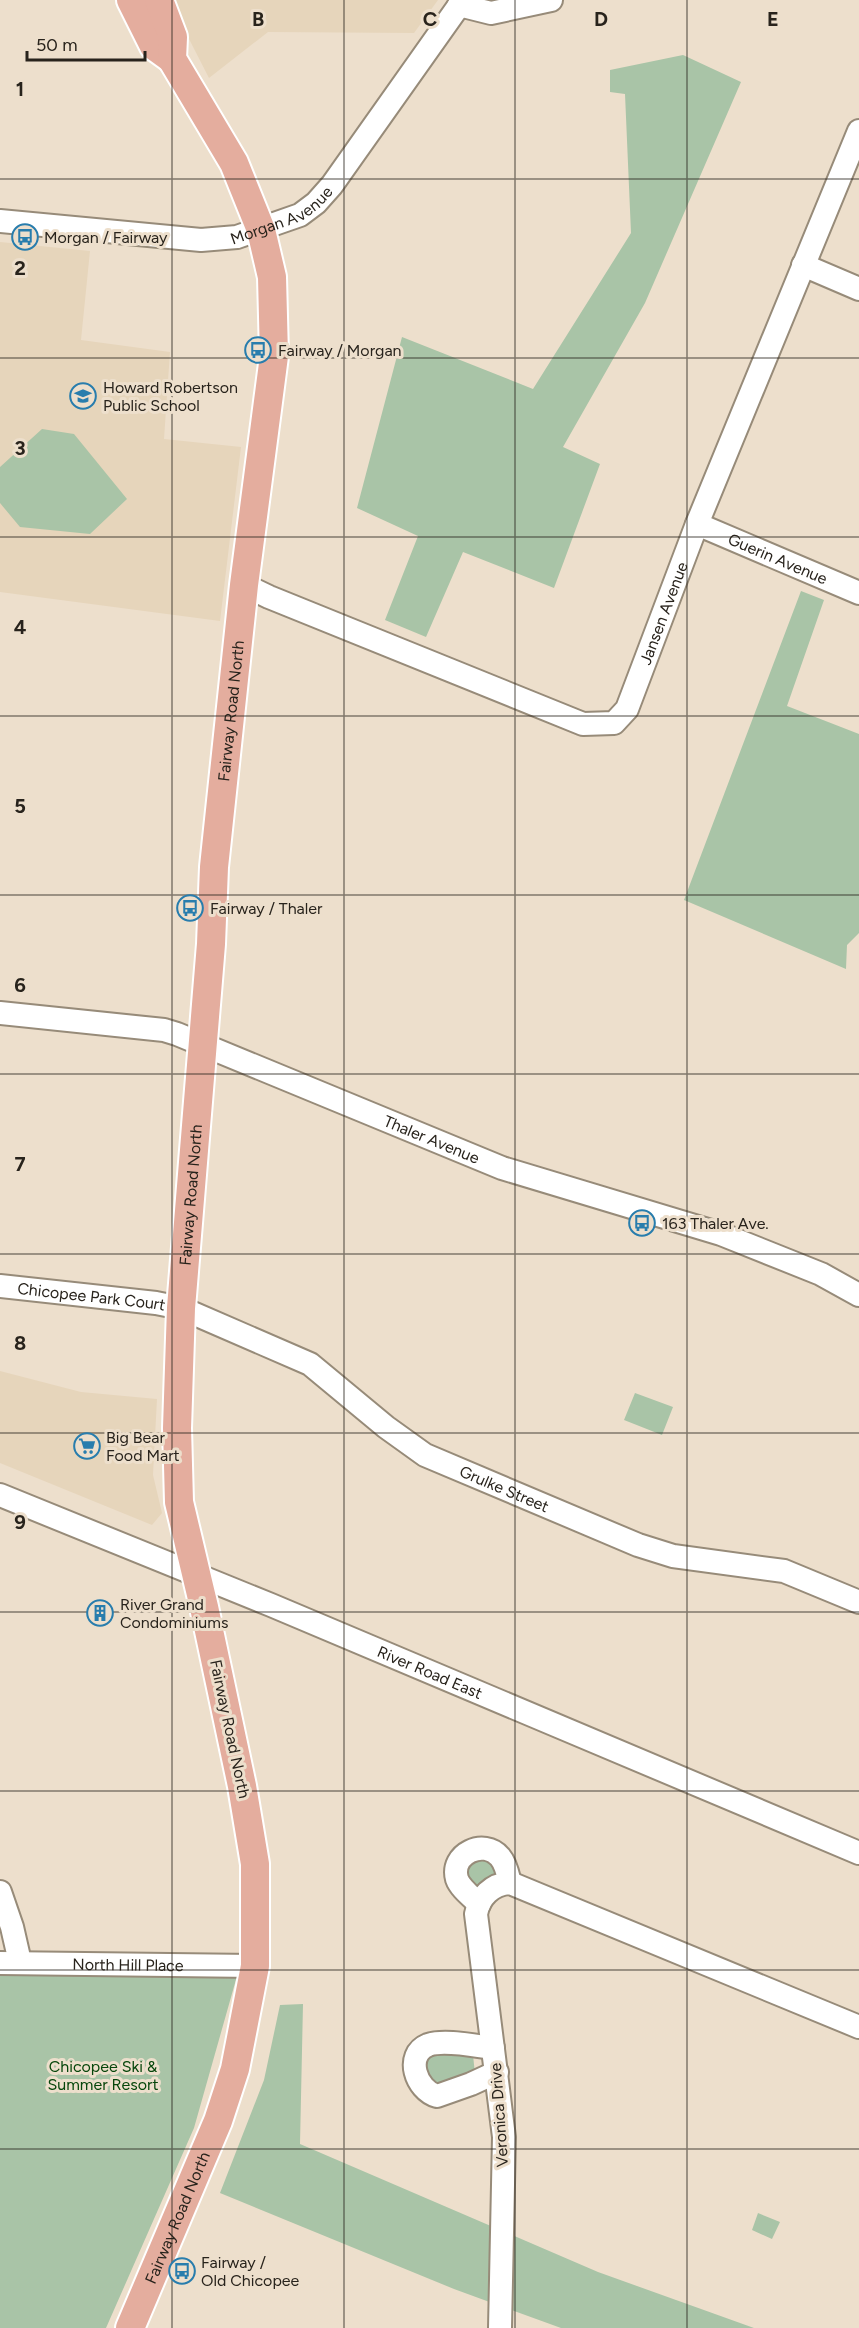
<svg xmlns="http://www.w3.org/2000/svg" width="859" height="2328" viewBox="0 0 859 2328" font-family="Figtree,sans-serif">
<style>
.built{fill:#e6d5bb}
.green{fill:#a9c4a7}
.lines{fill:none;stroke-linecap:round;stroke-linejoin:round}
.minor-casing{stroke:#978b79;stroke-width:26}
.major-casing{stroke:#fff;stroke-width:32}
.minor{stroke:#fff;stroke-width:22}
.major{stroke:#e4ad9e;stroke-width:28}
.grid{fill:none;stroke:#28231c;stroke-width:1.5;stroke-opacity:0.55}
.labels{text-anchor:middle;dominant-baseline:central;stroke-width:6;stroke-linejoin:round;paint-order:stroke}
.street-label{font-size:16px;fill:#28231c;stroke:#eddfcc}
.poi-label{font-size:16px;fill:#28231c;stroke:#eddfcc;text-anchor:start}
.park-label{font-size:16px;fill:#06460b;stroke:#eddfcc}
.grid-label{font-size:20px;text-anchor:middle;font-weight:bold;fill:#28231c;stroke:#eddfcc;stroke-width:6;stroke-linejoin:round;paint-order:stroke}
</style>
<rect width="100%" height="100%" fill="#eddfcc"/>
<!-- built -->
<path class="built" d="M173 0H438L414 33 268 32 209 78 187 35Z
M0 242 90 251 81 340 170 352 164 439 241 447 220 621 0 592Z
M0 1371 81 1392 157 1399 153 1475 162 1513 152 1525 0 1463Z"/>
<!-- green -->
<path class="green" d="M683 55 741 82 645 303 563 447 600 464 554 588 463 552 426 637 385 620 418 536 357 508 402 337 533 389 631 233 625 94 610 92V70Z
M42 429 74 434 127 499 90 534 20 527 0 503V467Z
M801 591 824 600 787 706 859 734V933L847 945 846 969 684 900Z
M635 1393 673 1407 662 1435 624 1420Z
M477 1857 493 1861 497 1874 477 1887H473L465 1871Z
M0 1972 237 1976 194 2128 106 2328H0Z
M303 2004 300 2144 598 2272 754 2328H561L454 2289 220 2193 264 2080 280 2005Z
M434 2053 473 2055 475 2074 445 2087 429 2083C424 2068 422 2063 434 2053Z
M758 2213 780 2222 772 2239 752 2230Z"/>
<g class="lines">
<!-- minor casing -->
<g class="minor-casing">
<g id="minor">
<path d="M459 5 491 13 551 0"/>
<path id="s1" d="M0 221 201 240 237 237 300 215 316 203 332 185 463 0"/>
<path d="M803 265 859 289"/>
<path id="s2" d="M697 524 859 593"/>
<path id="s3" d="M244 585 269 597 583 724 614 723 627 709 697 524 859 131"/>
<path id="s4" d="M0 1013 164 1030 177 1034 502 1168 721 1234 821 1274 859 1295"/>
<path id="s5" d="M0 1286 156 1303 181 1308 310 1364 386 1427 425 1455 638 1545 673 1556 784 1571 859 1602"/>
<path id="s6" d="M0 1495 271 1605 859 1853"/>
<path d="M0 1892 12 1927 20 1962"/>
<path d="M479 1904C472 1897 460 1888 457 1879 450 1854 484 1838 500 1857 506 1864 508 1875 510 1883"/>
<path id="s7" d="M0 1963 255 1966"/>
<path d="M493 2048C476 2046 444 2039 428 2045 404 2055 416 2090 437 2096L471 2084 497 2072"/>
<path d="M500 2328 504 2137 476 1914C479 1897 492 1884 510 1883L859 2027"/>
</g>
</g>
<!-- major casing -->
<g class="major-casing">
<g id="major">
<path d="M131 0 154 46 172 59"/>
<path id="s8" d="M130 2328 218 2121 235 2069 255 1966V1864L242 1786 204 1607 179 1502 177 1428 181 1308 211 944 214 867 244 585 274 356 272 277 261 230 234 163 172 59 173 37 159 0"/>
</g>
</g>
<!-- minor -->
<use href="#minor" class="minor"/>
<!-- major -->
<use href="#major" class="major"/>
</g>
<!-- grid -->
<path class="grid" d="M172 0V2328M344 0V2328M515 0V2328M687 0V2328M0 179H859M0 358H859M0 537H859M0 716H859M0 895H859M0 1074H859M0 1254H859M0 1433H859M0 1612H859M0 1791H859M0 1970H859M0 2149H859"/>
<!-- icons -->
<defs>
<g id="bus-ring" transform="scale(1.35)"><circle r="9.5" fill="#eddfcc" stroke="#287dad" stroke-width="1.5"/><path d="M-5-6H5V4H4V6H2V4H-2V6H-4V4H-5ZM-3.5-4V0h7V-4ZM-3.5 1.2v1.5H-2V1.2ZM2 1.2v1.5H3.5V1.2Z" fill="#287dad"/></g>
<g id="school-ring" transform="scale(1.35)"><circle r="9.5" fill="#eddfcc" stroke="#287dad" stroke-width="1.5"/><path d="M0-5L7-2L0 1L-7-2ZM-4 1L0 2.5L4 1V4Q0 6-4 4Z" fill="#287dad"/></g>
<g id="supermarket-ring" transform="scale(1.35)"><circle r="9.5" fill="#eddfcc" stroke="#287dad" stroke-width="1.5"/><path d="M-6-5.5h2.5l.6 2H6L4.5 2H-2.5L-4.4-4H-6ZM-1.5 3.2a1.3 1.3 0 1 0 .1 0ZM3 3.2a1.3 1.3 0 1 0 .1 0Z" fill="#287dad"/></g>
<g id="building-ring" transform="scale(1.35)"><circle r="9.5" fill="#eddfcc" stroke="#287dad" stroke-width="1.5"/><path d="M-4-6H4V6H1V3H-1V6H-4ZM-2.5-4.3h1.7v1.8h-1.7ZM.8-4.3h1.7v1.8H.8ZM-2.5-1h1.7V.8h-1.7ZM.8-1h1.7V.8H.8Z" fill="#287dad"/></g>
</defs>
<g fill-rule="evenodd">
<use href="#bus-ring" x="25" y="237"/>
<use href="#bus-ring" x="258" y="350"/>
<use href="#school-ring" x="83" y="396"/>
<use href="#bus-ring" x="190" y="908"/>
<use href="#bus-ring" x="642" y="1223"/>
<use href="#supermarket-ring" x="87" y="1446"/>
<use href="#building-ring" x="100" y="1613"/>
<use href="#bus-ring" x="182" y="2271"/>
</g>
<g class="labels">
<!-- street labels -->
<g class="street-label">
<text stroke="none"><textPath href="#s1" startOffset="288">Morgan Avenue</textPath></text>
<text stroke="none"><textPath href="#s2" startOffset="88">Guerin Avenue</textPath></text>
<text stroke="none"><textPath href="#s3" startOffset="519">Jansen Avenue</textPath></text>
<text stroke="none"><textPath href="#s8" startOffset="1650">Fairway Road North</textPath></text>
<text stroke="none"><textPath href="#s4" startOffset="454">Thaler Avenue</textPath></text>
<text stroke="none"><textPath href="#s8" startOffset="1164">Fairway Road North</textPath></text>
<text stroke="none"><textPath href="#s5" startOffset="92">Chicopee Park Court</textPath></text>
<text stroke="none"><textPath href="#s5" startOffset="556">Grulke Street</textPath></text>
<text stroke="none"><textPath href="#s6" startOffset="465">River Road East</textPath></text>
<text transform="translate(230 1729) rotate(78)">Fairway Road North</text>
<text stroke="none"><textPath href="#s7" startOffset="128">North Hill Place</textPath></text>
<text transform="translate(499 2115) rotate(-94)">Veronica Drive</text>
<text stroke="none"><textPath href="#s8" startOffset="120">Fairway Road North</textPath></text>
</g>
<!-- poi labels -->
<g class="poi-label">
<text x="44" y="237">Morgan / Fairway</text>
<text x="278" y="350">Fairway / Morgan</text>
<text x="103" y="387">Howard Robertson<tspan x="103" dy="18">Public School</tspan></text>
<text x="210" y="908">Fairway / Thaler</text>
<text x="662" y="1223">163 Thaler Ave.</text>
<text x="106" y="1437">Big Bear<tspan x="106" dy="18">Food Mart</tspan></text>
<text x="120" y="1604">River Grand<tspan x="120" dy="18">Condominiums</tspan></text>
<text x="201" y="2262">Fairway /<tspan x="201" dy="18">Old Chicopee</tspan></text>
</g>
<!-- park labels -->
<g class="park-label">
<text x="103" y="2066">Chicopee Ski &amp;<tspan x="103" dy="18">Summer Resort</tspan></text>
</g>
</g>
<g class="grid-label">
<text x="258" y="26">B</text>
<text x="430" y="26">C</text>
<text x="601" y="26">D</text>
<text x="773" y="26">E</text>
<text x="20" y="96">1</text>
<text x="20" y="275">2</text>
<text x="20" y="455">3</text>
<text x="20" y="634">4</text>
<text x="20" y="813">5</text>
<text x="20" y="992">6</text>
<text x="20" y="1171">7</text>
<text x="20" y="1350">8</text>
<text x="20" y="1529">9</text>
</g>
<!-- scale -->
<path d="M27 51v9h118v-9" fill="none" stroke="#28231c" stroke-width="3"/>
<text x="36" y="51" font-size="18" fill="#28231c" stroke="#eddfcc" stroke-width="4.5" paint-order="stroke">50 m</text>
</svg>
